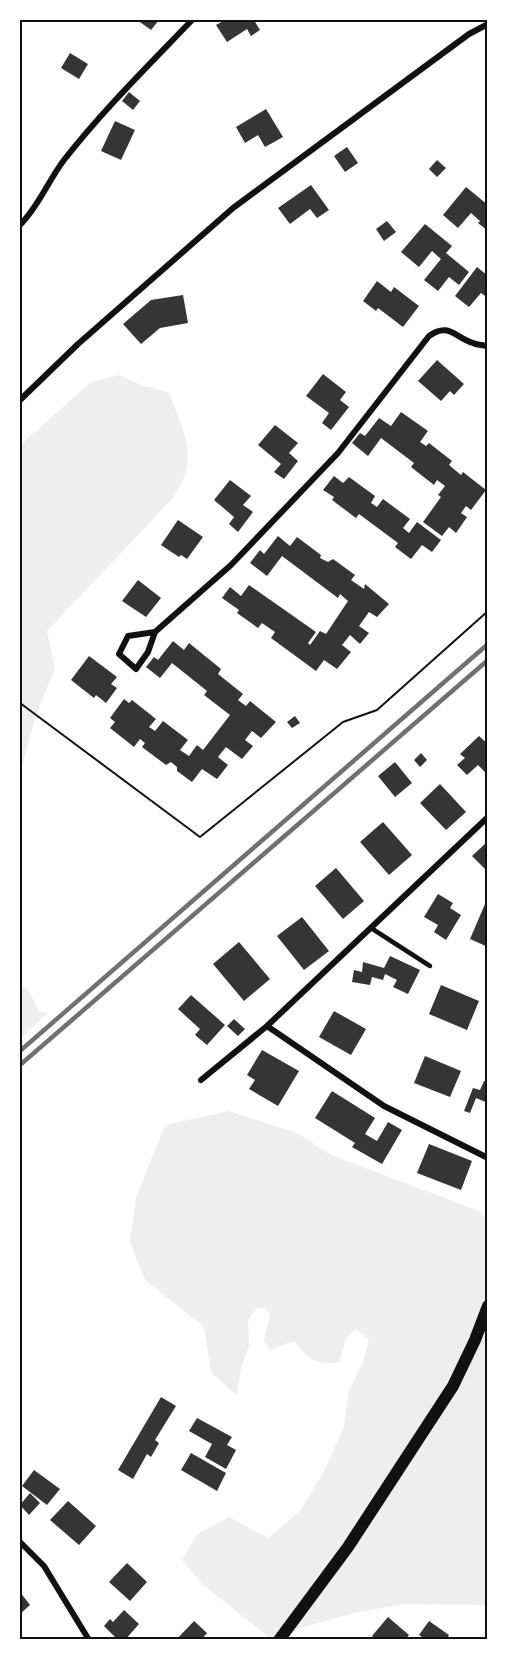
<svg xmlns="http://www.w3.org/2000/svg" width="507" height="1659" viewBox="0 0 507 1659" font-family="'Exo 2',sans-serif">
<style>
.green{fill:#eee}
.building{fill:#353535}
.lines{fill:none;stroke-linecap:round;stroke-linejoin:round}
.path{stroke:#111;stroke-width:2}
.service{stroke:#111;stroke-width:4.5}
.minor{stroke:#111;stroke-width:6}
.secondary{stroke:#111;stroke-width:12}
.rail{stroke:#707070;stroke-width:4.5}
.neatline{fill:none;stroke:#111;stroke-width:2}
</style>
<rect width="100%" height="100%" fill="#fff"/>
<!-- green -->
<path class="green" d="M119 375 141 385 168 392C179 416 195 450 184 477 181 484 177 491 173 498L47 631 55 669 36 715 20 774V445L91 382Z
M20 986 27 988 39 1011 47 1014 20 1038Z
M229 1111 297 1133 331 1155 479 1211 487 1219V1605L404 1604 354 1613 269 1637 202 1584 182 1560 197 1534 229 1517 268 1538 300 1511 324 1472 344 1426 349 1391 363 1362 369 1339 356 1329 346 1338 339 1363C313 1364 310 1360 294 1341L269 1350 264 1340 270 1314 265 1308H257L248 1320 249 1347 242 1365 236 1395 211 1372 204 1327 145 1280 130 1242 136 1197 165 1125Z"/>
<!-- building -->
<path class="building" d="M137 20H159L151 30Z
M225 20H254L260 30 251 36 247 29 227 42 216 25Z
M70 53 88 64 79 79 61 68Z
M129 92 140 101 133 110 122 101Z
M266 109 283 137 265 147 258 135 245 143 236 127Z
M115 121 135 130 121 160 101 151Z
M347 147 358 163 345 172 334 156Z
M437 160 446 168 437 177 429 169Z
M311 185 329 210 317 218 310 209 290 224 278 208Z
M466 187 488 205V231L478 223 480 221 471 213 458 228 443 215Z
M387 221 396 232 384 241 376 229Z
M425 224 452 246 446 253 469 272 459 285 449 277 438 291 424 280 441 259 432 251 419 267 401 252Z
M477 267 488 276V298L481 293 469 307 455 296Z
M377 281 391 292 394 287 419 306 403 327 378 308 376 311 363 301Z
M183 295 188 323 160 328 141 344 123 324 151 300Z
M437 360 464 384 454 395 450 391 441 401 418 381Z
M323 374 346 392 340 400 349 407 331 430 322 423 329 413 306 396Z
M401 412 428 431 420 442 426 446 429 443 452 461 449 465 461 475 463 472 486 490 471 510 466 506 461 513 467 517 456 533 449 527 442 536 423 522 441 497 438 495 445 486 437 480 434 485 411 467 414 463 381 438 368 456 352 443 360 433 365 436 379 418 391 426Z
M275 425 298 443 289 453 298 461 284 479 274 472 281 464 258 445Z
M334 476 343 483 349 477 375 496 371 503 377 507 383 499 410 519 403 528 409 533 417 522 441 540 432 552 422 545 411 559 395 547 398 543 359 514 356 518 332 500 334 497 323 490Z
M230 480 251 496 243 505 253 512 238 532 229 524 234 517 214 500Z
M178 520 203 537 187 559 181 555 179 557 161 545Z
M278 536 290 546 297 537 321 555 320 558 328 562 333 559 355 575 351 580 364 589 365 584 389 604 377 617 369 612 359 626 369 633 360 644 350 635 342 645 351 652 337 669 324 660 316 671 271 638 275 632 262 623 258 628 237 613 239 610 222 598 230 587 241 596 249 585 316 632 308 643 310 645 320 631 326 634 348 601 340 594 338 598 282 556 267 576 250 563 260 550 264 554Z
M138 580 161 598 146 617 122 601Z
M173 641 184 650 189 643 221 669 218 674 243 694 238 700 246 706 250 701 276 722 261 738 252 731 245 740 253 746 242 759 226 747 218 757 228 765 217 779 202 769 192 782 177 771V767L171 762 166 765 142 747 145 743 140 739 134 747 110 728 115 722 110 718 124 699 129 703 132 700 156 719 149 727 155 731 163 721 188 740 180 750 189 756 197 745 203 750 230 715 204 695 207 691 172 663 160 678 146 667 154 657 158 660Z
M89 656 117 677 111 684 117 688 106 703 96 695 94 698 71 680Z
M295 716 300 723 292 728 287 722Z
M479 736 488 744V775L478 765 467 775 457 765 465 758 460 754Z
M421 753 427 760 420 767 414 760Z
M395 762 412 783 395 797 378 776Z
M440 784 466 812 446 830 420 803Z
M383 822 412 855 389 875 360 842Z
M488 841V872L472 856Z
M336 868 364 901 343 919 315 886Z
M438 894 453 903 450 908 461 915 446 940 434 932 438 925 424 917Z
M485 904 488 905V947L470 939Z
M302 917 329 951 304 970 277 936Z
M239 942 270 979 244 1001 213 964Z
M390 956 420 970 408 994 393 987 397 980 385 974 383 980 372 977 370 985 352 982 354 970 362 972 363 962 384 968Z
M441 985 479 1001 467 1030 429 1014Z
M191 995 225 1025 207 1045 195 1035 200 1029 178 1009Z
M334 1011 366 1029 351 1055 319 1037Z
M234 1019 245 1029 238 1036 227 1026Z
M262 1050 299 1071 278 1106 249 1089 255 1080 247 1075Z
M425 1056 461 1071 450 1097 414 1083Z
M484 1081 488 1082V1103L476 1098 470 1113 464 1111 473 1088 480 1090Z
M332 1091 375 1118 365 1134 377 1141 388 1122 402 1130 382 1164 352 1147 355 1143 315 1118Z
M429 1144 472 1161 461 1190 417 1173Z
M161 1397 176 1406 155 1440 159 1443 151 1457 147 1454 133 1479 118 1470Z
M197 1418 232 1437 227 1445 236 1450 226 1469 205 1457 212 1444 189 1431Z
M191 1453 226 1473 217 1491 181 1470Z
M34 1470 60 1489 47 1505 22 1486Z
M30 1493 40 1503 29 1515 20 1505Z
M68 1501 96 1526 79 1545 50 1520Z
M127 1563 147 1582 130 1601 109 1582Z
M20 1592 30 1605 20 1614Z
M124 1610 139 1624 125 1640H118L104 1626 110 1619 113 1622Z
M388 1617 409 1635 405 1640H377L372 1636Z
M194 1621 207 1633 201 1640H176Z
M429 1621 449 1635 448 1637 452 1640H426L419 1635Z"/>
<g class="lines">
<!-- path -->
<path class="path" d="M20 703 200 837 343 722 377 710 488 611"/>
<!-- service -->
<path class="service" d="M371 928 430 966"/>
<!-- minor -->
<path class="minor" d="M20 225C39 206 48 181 64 160 103 110 149 65 192 20
M20 400 78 344 233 208 469 34 488 24
M155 632 128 636 119 654 136 669 148 652 155 632 231 565 338 453 429 336C449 322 454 337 473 343 477 345 483 345 488 346
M267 1026 384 1106 488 1158
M201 1080 267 1026 488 817
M20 1542 44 1566 89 1640"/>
<!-- secondary -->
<path class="secondary" d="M279 1640 348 1547 453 1386 475 1340 488 1306"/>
<!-- rail -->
<path class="rail" d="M20 1051 488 644
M20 1065 488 660"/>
</g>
<!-- border -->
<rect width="507" height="1659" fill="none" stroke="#ffffff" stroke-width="42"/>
<rect x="21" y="21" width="465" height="1617" class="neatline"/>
</svg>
